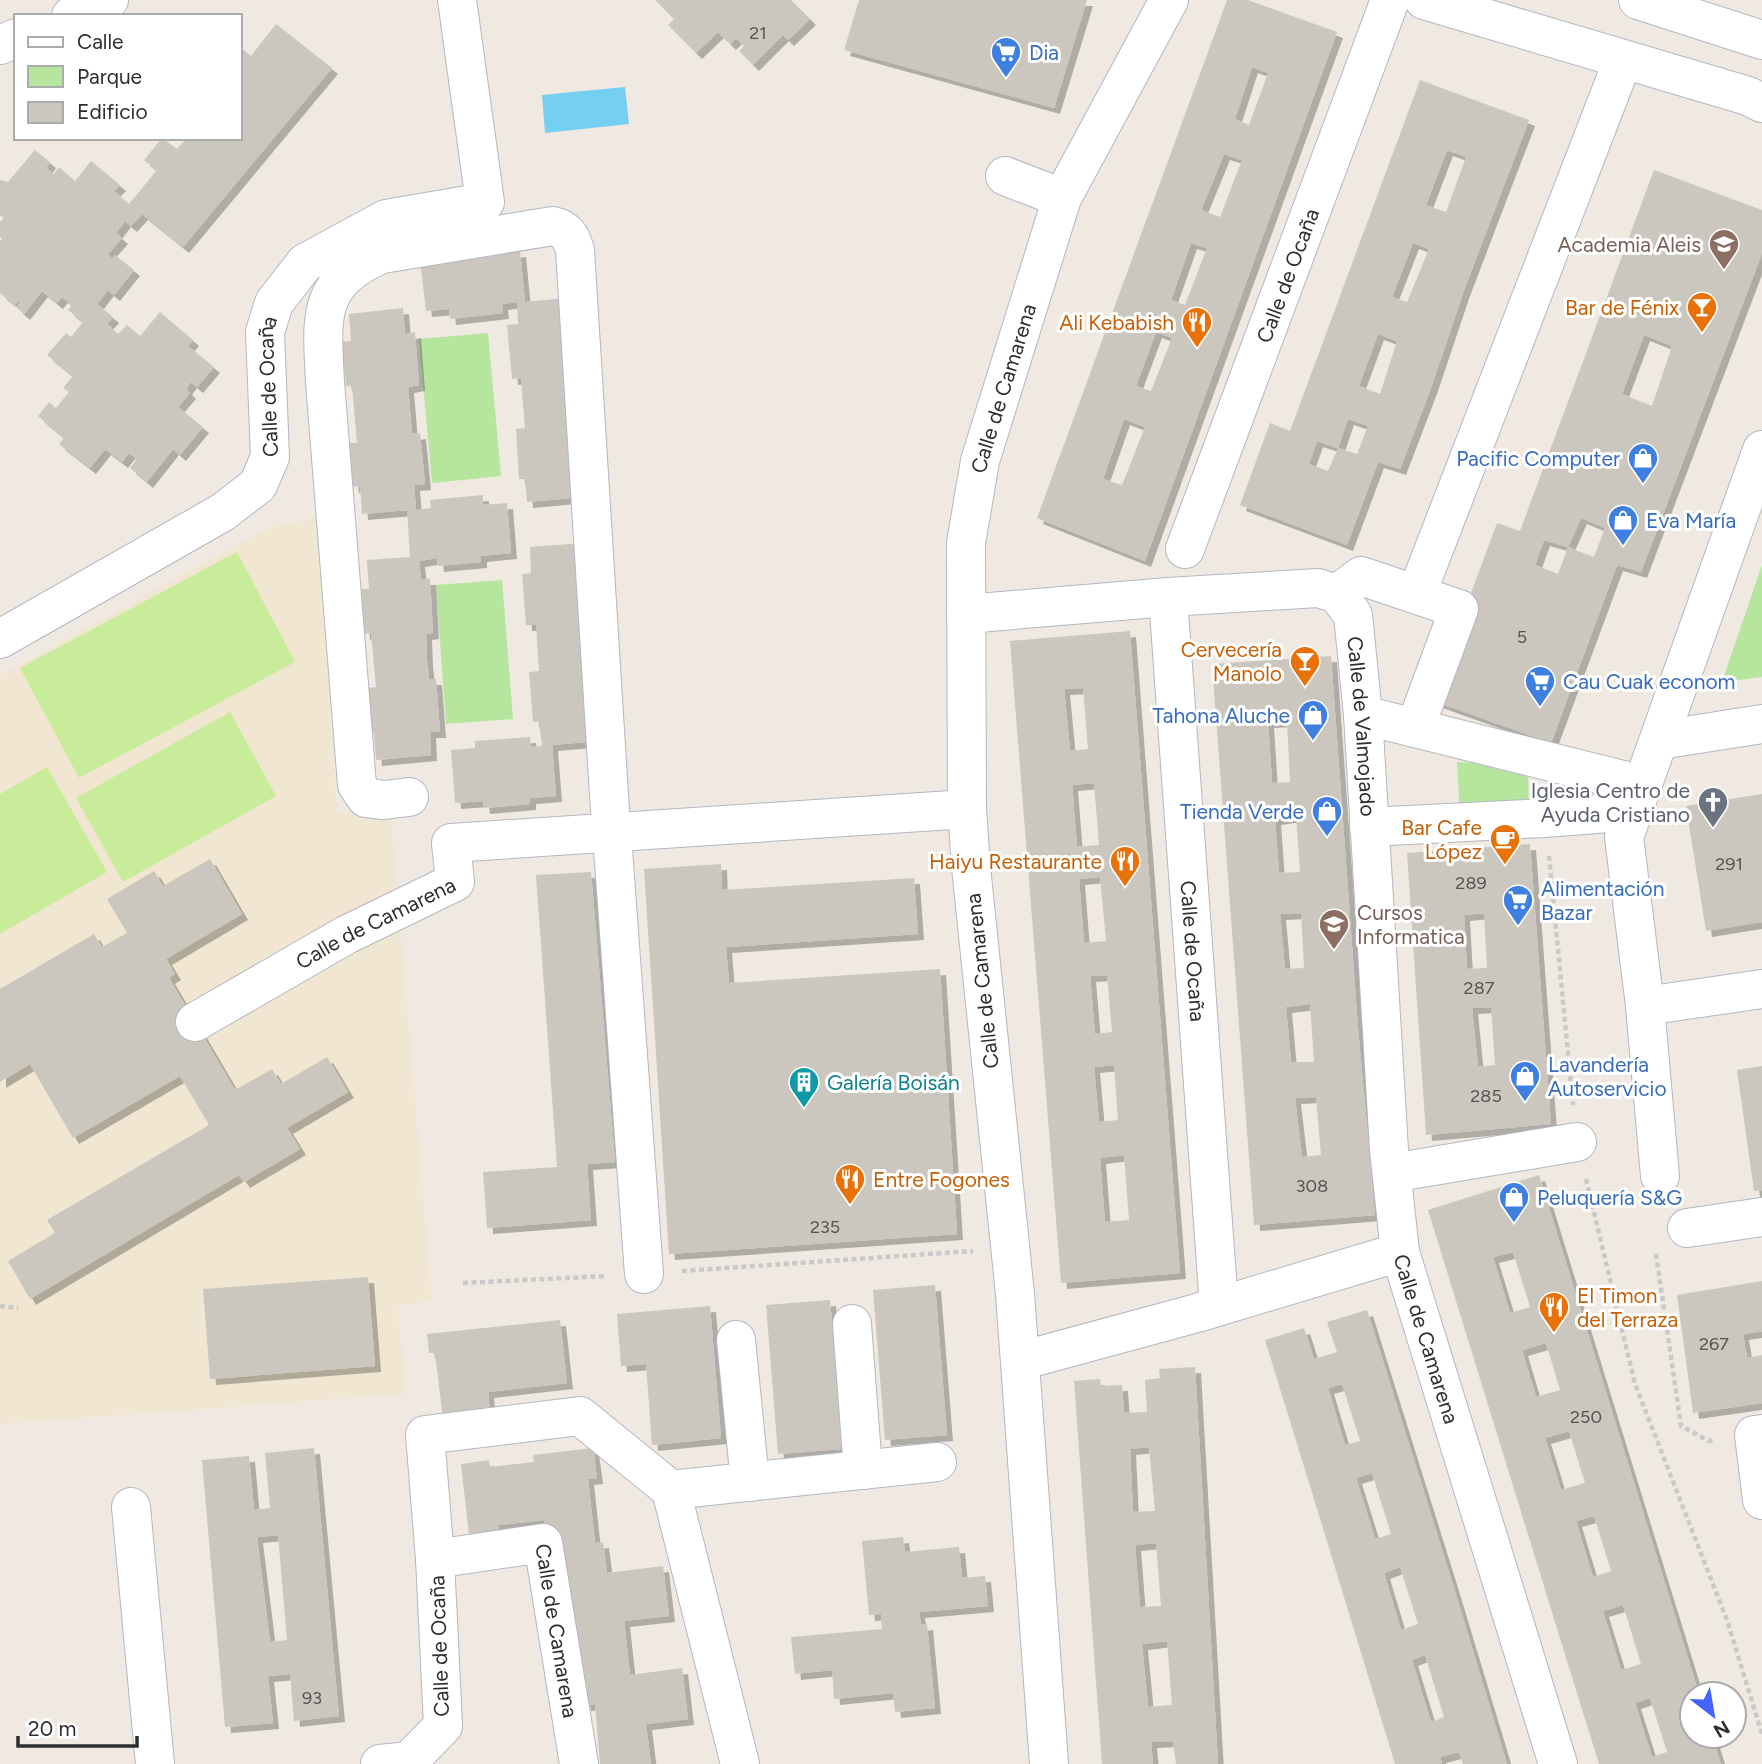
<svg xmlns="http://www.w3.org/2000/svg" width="1762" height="1764" viewBox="0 0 1762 1764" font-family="Figtree,sans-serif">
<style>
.education{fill:#f0e6d1}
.green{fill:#b6e59e}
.pitch{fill:#c9ec9a}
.water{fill:#75cff0}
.building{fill:#cbc7bf;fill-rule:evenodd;filter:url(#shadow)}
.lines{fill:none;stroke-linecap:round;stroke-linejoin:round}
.minor-casing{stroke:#b4b7c1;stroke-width:40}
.path{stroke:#c9c9c9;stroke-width:4.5;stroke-dasharray:5 3.5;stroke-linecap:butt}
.minor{stroke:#fff;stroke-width:38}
.labels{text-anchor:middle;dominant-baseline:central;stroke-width:6;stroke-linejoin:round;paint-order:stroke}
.number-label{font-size:18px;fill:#555452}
.shop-label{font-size:21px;fill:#366cbe;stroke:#fff;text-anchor:start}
.education-label{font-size:21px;fill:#785e54;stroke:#fff;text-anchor:end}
.street-label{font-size:21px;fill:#2e2e2e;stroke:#fff}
.food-label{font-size:21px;fill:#c56008;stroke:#fff;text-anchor:end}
.worship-label{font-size:21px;fill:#5b616d;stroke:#fff;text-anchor:end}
.culture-label{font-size:21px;fill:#0d838f;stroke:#fff;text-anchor:start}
</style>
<defs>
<filter id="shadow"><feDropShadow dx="6" dy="6" stdDeviation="0" flood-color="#0004"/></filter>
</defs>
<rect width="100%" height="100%" fill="#efe9e1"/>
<!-- education -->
<path class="education" d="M317 517 337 813 390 805 432 1301 398 1306 406 1394 0 1424V676L266 529Z"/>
<!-- green -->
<path class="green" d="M488 333 501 476 432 483 419 339Z
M1762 565V677L1722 682Z
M502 580 513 719 446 724 436 585Z
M1457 762 1528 765 1529 809 1460 816Z"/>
<!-- pitch -->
<path class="pitch" d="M237 552 295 662 79 778 20 668Z
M230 712 276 796 123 882 76 798Z
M47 767 107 872 0 934V794Z"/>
<!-- water -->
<path class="water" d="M625 87 629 124 545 133 542 95Z"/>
<!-- building -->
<path class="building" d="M655 0H791L810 19 788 40 783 35 753 65 739 51 744 46 736 38 730 44 718 32 696 53 668 25 674 19Z
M859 0H1087L1054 108 844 50Z
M1227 0H1248L1337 32 1145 561 1037 518ZM1252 67 1268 73 1249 125 1235 119ZM1224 154 1242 160 1220 217 1201 210ZM1191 243 1207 248 1185 305 1171 300ZM1156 332 1172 338 1151 391 1136 386ZM1124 419 1145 427 1122 485 1103 479Z
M276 24 332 68 183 247 142 214 131 226 125 221 116 233 122 238 108 254 112 259 115 255 134 270 114 295 108 290 97 304 113 317 107 324 118 334 127 325 140 336 160 312 193 340 188 346 214 367 197 387 191 382 186 389 190 393 178 407 203 427 180 455 173 449 147 482 130 468 137 459 129 453 122 462 105 449 90 468 59 444 64 438 38 416 49 402 56 408 69 392 63 388 73 376 47 355 66 333 71 337 83 322 68 310 72 305 62 297 57 303 42 291 24 314 16 307 20 303 18 301 15 305 0 293V241L2 239 0 237V222L4 218 0 215V180L8 182 35 150 50 162 46 168 54 174 59 167 75 181 91 161 120 185 114 191 129 204 157 170 144 160 162 138 177 149 187 138H240V47L251 56Z
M1420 80 1529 120 1464 290 1431 388 1400 469 1378 462 1347 545 1240 505 1270 423 1290 431ZM1447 150 1466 157 1446 212 1426 205ZM1413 243 1429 249 1407 302 1392 297ZM1378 334 1397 341 1380 394 1359 386ZM1348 419 1368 426 1357 454 1338 448 1328 471 1309 464 1317 441 1338 448Z
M1654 170 1762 210V253L1641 572 1617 565 1551 743 1431 700 1497 523 1520 531ZM1644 335 1672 346 1652 406 1622 394ZM1581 518 1605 528 1594 557 1568 547ZM1544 540 1568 547 1558 574 1535 565Z
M520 251 525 302 566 298 581 497 527 502 525 479H519L516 429 525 428 523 404 521 378 512 379 507 325 518 324 517 302 502 304 503 313 450 319 449 309 426 311 420 261Z
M403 308 405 334 415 332 419 385 408 387 412 434 420 433 425 484 414 485 416 510 431 508 430 500 483 495V505L507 503 511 553 481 556V562L438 566 437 558 419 561 421 579H430L433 633 426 634 427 660 429 679H436L440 732H430L431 755 376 760 374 733H369L366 688 376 687 371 633 364 634 361 589H369L367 560 410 557 407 510 362 514 360 486 353 487 349 443H357L352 386H346L342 342 351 341 349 314Z
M584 543 597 741 552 745 556 796 530 798V804L484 808 483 801 455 803 451 750 475 748V741L530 737 531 747 542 746 539 721 533 722 529 672 539 671 536 625H526L522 574 531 573 530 547Z
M1130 631 1180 1273 1061 1283 1010 641ZM1083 688 1088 749 1070 751 1064 689ZM1094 783 1099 845 1077 847 1072 785ZM1100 877 1106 941 1084 943 1079 879ZM1107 975 1112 1032 1095 1034 1090 976ZM1114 1065 1118 1120 1099 1122 1094 1067ZM1124 1155 1129 1220 1105 1222 1100 1158Z
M1331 656 1358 1029 1375 1215 1254 1225 1212 664ZM1287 721 1290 782 1272 783 1268 722ZM1296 816 1300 872 1279 873 1275 819ZM1301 913 1304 968 1285 969 1280 914ZM1310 1004 1314 1062H1291L1286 1007ZM1316 1097 1321 1155 1302 1157 1295 1098Z
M1762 794V922L1706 931 1686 806Z
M1530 844 1551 1124 1426 1135 1407 853ZM1484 913 1487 968 1467 969 1464 915ZM1491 1007 1495 1065 1478 1067 1472 1008Z
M210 859 242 914 166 959 175 974 169 978 235 1090 272 1069 281 1084 327 1057 348 1092 287 1128 300 1149 244 1182 239 1175 30 1299 8 1261 55 1233 47 1220 209 1125 180 1076 73 1138 30 1064 0 1082V989L94 934 102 947 127 933 107 899 154 871 163 886Z
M721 864 722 890 914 878 918 934 726 947 729 983 940 969 957 1234 669 1254 644 869Z
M591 872 615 1162 587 1164 591 1220 487 1228 483 1172 557 1167 536 875Z
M1762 1066V1190L1754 1191 1737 1070Z
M1539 1175 1699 1694H1692V1736H1712L1721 1764H1599L1567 1661 1428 1210ZM1513 1252 1530 1307 1510 1313 1493 1257ZM1546 1343 1560 1390 1536 1397 1522 1350ZM1569 1431 1585 1483 1561 1490 1545 1438ZM1594 1516 1611 1571 1593 1577 1576 1521ZM1623 1605 1641 1664 1621 1670 1603 1611ZM1650 1698 1667 1752 1652 1757 1635 1703Z
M368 1277 375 1366 210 1379 203 1289Z
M1762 1281V1331L1743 1334 1747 1358 1762 1355V1403L1693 1413 1677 1295Z
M935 1285 947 1435 885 1440 873 1290Z
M830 1300 842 1449 778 1454 766 1305Z
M710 1306 721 1438 652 1445 646 1364 621 1366 617 1314Z
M1367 1310 1453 1585 1507 1764H1463L1459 1752 1440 1757 1442 1764H1395L1322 1525 1265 1340 1304 1328 1314 1359 1337 1352 1327 1322ZM1342 1384 1360 1441 1345 1445 1328 1388ZM1372 1473 1391 1534 1375 1539 1356 1478ZM1400 1567 1418 1624 1401 1630 1384 1573ZM1425 1655 1444 1717 1431 1722 1412 1660Z
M560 1320 567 1383 488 1392 490 1413 443 1419 435 1353H429L427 1334Z
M1195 1367 1218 1764H1176L1173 1741 1151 1742 1153 1764H1102L1074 1381 1100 1379 1101 1386 1122 1385 1124 1413 1147 1412 1145 1380 1160 1378 1159 1369ZM1149 1447 1155 1511 1133 1512 1130 1449ZM1156 1543 1161 1606 1140 1607 1135 1545ZM1167 1641 1172 1705 1148 1707 1142 1644Z
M314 1448 339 1716 294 1721 290 1674 268 1676 273 1723 225 1727 202 1460 249 1456 254 1510 270 1508 265 1453ZM278 1535 287 1640 270 1642 257 1537Z
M593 1448 597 1478 588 1479 595 1543 603 1542 607 1573 663 1566 669 1616 624 1621 630 1675 682 1668 688 1719 646 1724 651 1764H600L595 1704 585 1705 572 1598 561 1600 547 1548 544 1520 498 1525 499 1531 469 1535 461 1464 489 1460 490 1467 534 1462 533 1455Z
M903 1537 905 1552 959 1547 962 1578 985 1576 988 1606 919 1612 921 1625 927 1624 935 1708 895 1712 893 1693 834 1699 832 1670 795 1674 791 1637 882 1629 881 1614 869 1615 862 1541Z"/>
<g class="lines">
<!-- minor casing -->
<g class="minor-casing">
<g id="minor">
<path d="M1424 0 1748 96 1762 103"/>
<path d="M1638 0 1762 40"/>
<path d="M71 16 109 0"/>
<path d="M0 45 16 38"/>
<path d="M1005 176 1062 198"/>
<path d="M1762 450 1624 837 1645 1006 1762 989"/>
<path id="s1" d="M1185 549 1390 0"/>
<path d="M1417 593 1623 60"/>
<path d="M1337 594 1361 576 1459 609 1415 728"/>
<path id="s2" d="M1168 597 1219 1306"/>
<path id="s3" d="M966 614 1168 597 1318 588 1337 594 1353 615 1363 715 1389 1150 1400 1252 1558 1764"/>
<path id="s4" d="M0 639 223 512 258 485 270 457 265 332 274 303 305 263 386 219 485 202 457 0"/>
<path d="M1363 715 1643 785"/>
<path d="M1660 740 1762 724"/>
<path d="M409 797 384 800 366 798 357 785 325 382C322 318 315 283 382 254L553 226C567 229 571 237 575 250L609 795 644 1274"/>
<path d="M1369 827 1545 818 1634 811"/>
<path d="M1645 1006 1660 1176"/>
<path id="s5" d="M195 1022 346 935 455 882 451 843 967 809"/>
<path d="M1392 1173 1577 1142"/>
<path d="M1687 1228 1762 1217"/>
<path d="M852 1324 863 1470"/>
<path d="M736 1340 750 1482"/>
<path d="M1020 1361 1197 1313 1400 1252"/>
<path d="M1762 1434 1754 1435 1762 1500"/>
<path d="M671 1490 740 1764"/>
<path d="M131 1507 155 1764"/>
<path id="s6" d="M435 1559 543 1543 579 1764"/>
<path d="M380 1764 409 1761 443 1726 435 1559 425 1435 580 1416 671 1490 937 1462"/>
<path id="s7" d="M1049 1764 1015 1294 971 867 967 809 966 543 980 461 1062 198 1169 0"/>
</g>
</g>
<!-- path -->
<path class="path" d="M1549 856 1573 1105
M1586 1179 1635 1384 1727 1620 1762 1734
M1656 1254 1681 1426 1709 1441 1715 1440
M682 1271 973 1251
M463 1283 607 1276
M0 1306 18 1308"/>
<!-- minor -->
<use href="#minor" class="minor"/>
</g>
<!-- icons -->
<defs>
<g id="supermarket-pin" transform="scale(1.575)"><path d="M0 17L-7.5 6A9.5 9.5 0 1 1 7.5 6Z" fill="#3f7fe0" stroke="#fff"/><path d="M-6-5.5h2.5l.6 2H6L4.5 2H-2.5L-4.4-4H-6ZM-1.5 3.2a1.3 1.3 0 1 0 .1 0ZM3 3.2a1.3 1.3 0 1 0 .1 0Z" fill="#fff"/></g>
<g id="school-pin" transform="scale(1.575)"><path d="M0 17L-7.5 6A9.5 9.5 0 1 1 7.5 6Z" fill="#8d6e63" stroke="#fff"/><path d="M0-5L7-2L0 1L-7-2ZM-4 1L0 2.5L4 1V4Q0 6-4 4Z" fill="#fff"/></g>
<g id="bar-pin" transform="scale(1.575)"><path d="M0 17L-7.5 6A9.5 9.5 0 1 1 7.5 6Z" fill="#e8710a" stroke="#fff"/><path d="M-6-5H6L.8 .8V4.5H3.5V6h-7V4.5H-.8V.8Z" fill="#fff"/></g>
<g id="restaurant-pin" transform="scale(1.575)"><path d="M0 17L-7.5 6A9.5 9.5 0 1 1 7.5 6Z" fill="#e8710a" stroke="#fff"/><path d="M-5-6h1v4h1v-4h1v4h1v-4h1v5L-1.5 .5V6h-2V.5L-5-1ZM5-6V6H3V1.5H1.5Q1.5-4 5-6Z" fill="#fff"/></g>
<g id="shop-pin" transform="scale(1.575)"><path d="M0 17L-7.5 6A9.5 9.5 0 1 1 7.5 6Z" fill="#3f7fe0" stroke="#fff"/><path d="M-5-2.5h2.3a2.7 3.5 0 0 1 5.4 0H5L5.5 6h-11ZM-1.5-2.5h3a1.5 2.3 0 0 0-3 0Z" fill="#fff"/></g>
<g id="church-pin" transform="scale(1.575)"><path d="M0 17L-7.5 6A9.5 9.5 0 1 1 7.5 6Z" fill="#6b7280" stroke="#fff"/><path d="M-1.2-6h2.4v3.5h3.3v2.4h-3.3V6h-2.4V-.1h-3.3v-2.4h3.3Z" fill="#fff"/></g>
<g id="cafe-pin" transform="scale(1.575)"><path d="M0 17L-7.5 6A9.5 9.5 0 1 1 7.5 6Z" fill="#e8710a" stroke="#fff"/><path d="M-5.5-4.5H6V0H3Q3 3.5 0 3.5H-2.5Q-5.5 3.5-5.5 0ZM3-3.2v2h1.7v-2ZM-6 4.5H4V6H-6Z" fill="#fff"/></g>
<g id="building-pin" transform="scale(1.575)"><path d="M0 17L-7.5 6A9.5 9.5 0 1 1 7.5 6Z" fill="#0f9aa8" stroke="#fff"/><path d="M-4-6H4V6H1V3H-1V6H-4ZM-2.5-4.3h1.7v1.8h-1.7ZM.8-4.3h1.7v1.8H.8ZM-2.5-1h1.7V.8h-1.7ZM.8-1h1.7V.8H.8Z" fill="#fff"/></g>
</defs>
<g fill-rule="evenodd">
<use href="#supermarket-pin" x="1006" y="52"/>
<use href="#school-pin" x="1724" y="244"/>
<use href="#bar-pin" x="1702" y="307"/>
<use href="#restaurant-pin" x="1197" y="322"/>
<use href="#shop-pin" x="1643" y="458"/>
<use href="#shop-pin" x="1623" y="520"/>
<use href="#bar-pin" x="1305" y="661"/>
<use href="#supermarket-pin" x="1540" y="681"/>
<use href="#shop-pin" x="1313" y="715"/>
<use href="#church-pin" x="1713" y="802"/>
<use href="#shop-pin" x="1327" y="811"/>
<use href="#cafe-pin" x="1505" y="839"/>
<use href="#restaurant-pin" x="1125" y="861"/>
<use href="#supermarket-pin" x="1518" y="900"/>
<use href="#school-pin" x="1334" y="924"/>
<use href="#shop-pin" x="1525" y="1076"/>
<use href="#building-pin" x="804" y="1082"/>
<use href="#restaurant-pin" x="850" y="1179"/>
<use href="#shop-pin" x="1514" y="1197"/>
<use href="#restaurant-pin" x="1554" y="1307"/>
</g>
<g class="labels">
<!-- number labels -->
<g class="number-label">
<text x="758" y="33">21</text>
<text x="1522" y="637">5</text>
<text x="1729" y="864">291</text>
<text x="1471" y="883">289</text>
<text x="1479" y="988">287</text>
<text x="1486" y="1096">285</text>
<text x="1312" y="1186">308</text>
<text x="825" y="1227">235</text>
<text x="1714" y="1344">267</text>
<text x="1586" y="1417">250</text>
<text x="312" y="1698">93</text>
</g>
<!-- shop labels -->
<g class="shop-label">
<text x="1029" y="52">Dia</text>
<text x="1620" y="458" text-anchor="end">Pacific Computer</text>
<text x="1646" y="520">Eva María</text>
<text x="1563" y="681">Cau Cuak econom</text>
<text x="1290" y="715" text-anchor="end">Tahona Aluche</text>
<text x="1304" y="811" text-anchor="end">Tienda Verde</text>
<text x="1541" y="888">Alimentación<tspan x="1541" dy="24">Bazar</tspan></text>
<text x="1548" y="1064">Lavandería<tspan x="1548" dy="24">Autoservicio</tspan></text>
<text x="1537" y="1197">Peluquería S&amp;G</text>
</g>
<!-- education labels -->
<g class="education-label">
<text x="1701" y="244">Academia Aleis</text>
<text x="1357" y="912" text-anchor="start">Cursos<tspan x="1357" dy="24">Informatica</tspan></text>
</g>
<!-- street labels -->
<g class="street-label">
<text stroke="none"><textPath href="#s1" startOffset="292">Calle de Ocaña</textPath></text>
<text stroke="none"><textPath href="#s4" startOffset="402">Calle de Ocaña</textPath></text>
<text stroke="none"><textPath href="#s7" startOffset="1384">Calle de Camarena</textPath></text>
<text stroke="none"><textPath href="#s3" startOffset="511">Calle de Valmojado</textPath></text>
<text stroke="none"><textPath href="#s5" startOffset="206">Calle de Camarena</textPath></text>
<text stroke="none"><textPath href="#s2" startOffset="355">Calle de Ocaña</textPath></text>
<text transform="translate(982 981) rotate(-96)">Calle de Camarena</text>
<text stroke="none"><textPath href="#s3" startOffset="1129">Calle de Camarena</textPath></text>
<text stroke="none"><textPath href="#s6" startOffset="198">Calle de Camarena</textPath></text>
<text transform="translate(439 1646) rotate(-92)">Calle de Ocaña</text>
</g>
<!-- food labels -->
<g class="food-label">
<text x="1679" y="307">Bar de Fénix</text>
<text x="1174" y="322">Ali Kebabish</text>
<text x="1282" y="649">Cervecería<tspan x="1282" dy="24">Manolo</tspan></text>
<text x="1482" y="827">Bar Cafe<tspan x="1482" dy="24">López</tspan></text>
<text x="1102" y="861">Haiyu Restaurante</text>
<text x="873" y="1179" text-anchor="start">Entre Fogones</text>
<text x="1577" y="1295" text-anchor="start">El Timon<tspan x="1577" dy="24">del Terraza</tspan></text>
</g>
<!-- worship labels -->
<g class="worship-label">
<text x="1690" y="790">Iglesia Centro de<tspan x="1690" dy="24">Ayuda Cristiano</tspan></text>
</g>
<!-- culture labels -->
<g class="culture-label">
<text x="827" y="1082">Galería Boisán</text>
</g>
</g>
<!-- legend -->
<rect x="14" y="14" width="228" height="126" fill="#ffffff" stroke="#ababab" stroke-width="2"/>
<rect x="28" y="37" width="35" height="10" fill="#ffffff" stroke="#ababab" stroke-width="2"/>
<text x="77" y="49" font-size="21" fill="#2e2e2e">Calle</text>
<rect x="28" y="66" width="35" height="21" fill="#b6e59e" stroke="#ababab" stroke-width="2"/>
<text x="77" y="84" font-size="21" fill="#2e2e2e">Parque</text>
<rect x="28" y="102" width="35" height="21" fill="#cbc7bf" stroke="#ababab" stroke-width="2"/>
<text x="77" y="119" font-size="21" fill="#2e2e2e">Edificio</text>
<!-- north arrow -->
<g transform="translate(1713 1715) rotate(149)"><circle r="33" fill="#ffffff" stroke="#ababab" stroke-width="2"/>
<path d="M0-5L12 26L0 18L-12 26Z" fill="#4264fb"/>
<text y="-10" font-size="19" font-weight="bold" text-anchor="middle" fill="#2e2e2e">N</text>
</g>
<!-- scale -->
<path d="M18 1736v10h119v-10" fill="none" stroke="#2e2e2e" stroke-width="3.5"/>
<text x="28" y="1736" font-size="21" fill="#2e2e2e" stroke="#ffffff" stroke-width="5" paint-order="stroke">20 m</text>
</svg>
